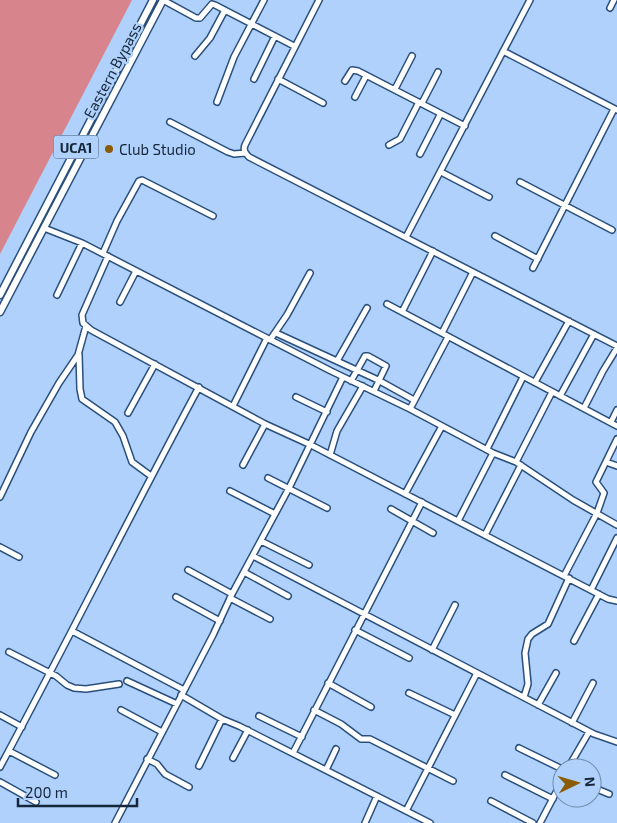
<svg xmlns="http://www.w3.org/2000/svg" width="617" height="823" viewBox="0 0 617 823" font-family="'Exo 2',sans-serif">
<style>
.green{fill:#d7848c}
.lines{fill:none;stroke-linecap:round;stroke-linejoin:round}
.minor-casing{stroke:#294f7c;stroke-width:8}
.major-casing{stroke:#294f7c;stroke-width:9}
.minor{stroke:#fff;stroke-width:5}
.major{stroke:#fff;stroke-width:6}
.poi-dot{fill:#8c5c04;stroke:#afd1fb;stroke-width:2}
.labels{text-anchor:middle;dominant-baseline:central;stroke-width:5;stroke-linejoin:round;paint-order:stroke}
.shield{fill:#afd1fb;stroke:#455a75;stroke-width:1}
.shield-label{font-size:14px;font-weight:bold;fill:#17273b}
.street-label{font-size:15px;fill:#17273b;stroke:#afd1fb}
.poi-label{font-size:15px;fill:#17273b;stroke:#afd1fb;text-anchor:start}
</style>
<rect width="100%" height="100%" fill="#afd1fb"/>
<!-- green -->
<path class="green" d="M0 0H132L0 254Z"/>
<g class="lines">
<!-- minor casing -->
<g class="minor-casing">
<path id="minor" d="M163 0 196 18H200L212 4 215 5 294 46
M319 0 245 145C243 150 245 153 249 157L617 346
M610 8 614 0
M503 51 617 110
M195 56 210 38 225 10
M254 79 275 36
M278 79 323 103
M345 81 352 70 358 71 465 126
M395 89 412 56
M355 97 366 76
M217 102 234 57 264 0
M422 103 438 72
M170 122 228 152 234 154 245 153
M389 145 400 139 419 102
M420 154 440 115
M441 172 489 197
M520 182 612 230
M44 228 82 243 331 371 410 409 493 453 516 462 573 500 617 525
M495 236 538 259
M406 237 530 0
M103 253 117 221 139 181 142 180 213 216
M108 256 82 315 83 323 91 330 265 424 311 445 608 599 617 601
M533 268 614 109
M57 295 82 243
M120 302 136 271
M387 304 617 426
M402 312 433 251
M276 333 378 380 414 400
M442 333 473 272
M270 340 287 315 310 273
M79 354 80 389 82 399 115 422 123 436 132 462 151 476
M337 361 367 308
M351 381 365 356H368L386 366 374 391
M535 382 569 321
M560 396 594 334
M296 397 327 412
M233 406 267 338
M584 408 603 371 617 348
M410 409 448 337
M128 413 155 364
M611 422 617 410
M487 449 523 377
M330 455 337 431 363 386
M516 462 552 392
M606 462 617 466
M243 465 265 424
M268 478 327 508
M230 491 275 514
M405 494 442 426
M0 497 31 432 59 383 78 355 86 326
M391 509 433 533
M458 521 493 453
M485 535 521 465
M261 541 309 565
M0 547 19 557
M253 556 594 734 617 742
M188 570 232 594
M244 572 288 596
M564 576 597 513 604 493 596 482 617 439
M591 590 617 538
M176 597 220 621
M230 598 270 619
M355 630 409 658
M72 631 184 690
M574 641 599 594
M432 650 455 605
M9 652 56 676 67 685 74 688 86 689 119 684
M127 681 177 704
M328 683 371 707
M409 693 455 715
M181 695 222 719 239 726 430 823
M524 697 528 684 525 653 528 639 532 634 548 624 569 578
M538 705 556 673
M121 710 162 732
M314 710 341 724 361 739H370L453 781
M0 715 22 727
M259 716 302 737
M572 723 593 683
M519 748 562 769
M9 751 55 775
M293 753 422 502
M233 758 248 730
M147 759 157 764 165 774 189 787
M199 766 222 719
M0 767C68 641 131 513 199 387
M568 768 589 732
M326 770 336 749
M505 775 553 799
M0 782 36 802
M592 787 609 794
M491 801 533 823
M406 811 477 673
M115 823 213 635 232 594 289 488 343 377
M365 823 377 796
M540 823 562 781"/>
</g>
<!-- major casing -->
<g class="major-casing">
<path id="major" d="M0 295 153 0
M0 312 163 0"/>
</g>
<!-- minor -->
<use href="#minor" class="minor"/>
<!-- major -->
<use href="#major" class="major"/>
</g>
<!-- markers -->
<circle class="poi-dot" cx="109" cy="149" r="5"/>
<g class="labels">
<!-- shield labels -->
<rect class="shield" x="53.5" y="135.5" width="45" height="23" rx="4"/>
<g class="shield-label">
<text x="76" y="147">UCA1</text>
</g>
<!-- street labels -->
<g class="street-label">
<text transform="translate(112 70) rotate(-62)">Eastern Bypass</text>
</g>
<!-- poi labels -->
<g class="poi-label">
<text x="119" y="149">Club Studio</text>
</g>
</g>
<!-- north arrow -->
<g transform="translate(577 783) rotate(85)"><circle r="24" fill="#afd1fb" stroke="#728dae"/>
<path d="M0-4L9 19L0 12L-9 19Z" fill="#8c5c04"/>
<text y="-8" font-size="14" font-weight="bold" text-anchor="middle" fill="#17273b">N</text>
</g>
<!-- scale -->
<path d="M18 798v8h119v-8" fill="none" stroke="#17273b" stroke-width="2.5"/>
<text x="25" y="798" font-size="15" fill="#17273b" stroke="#afd1fb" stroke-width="4" paint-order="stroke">200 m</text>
</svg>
